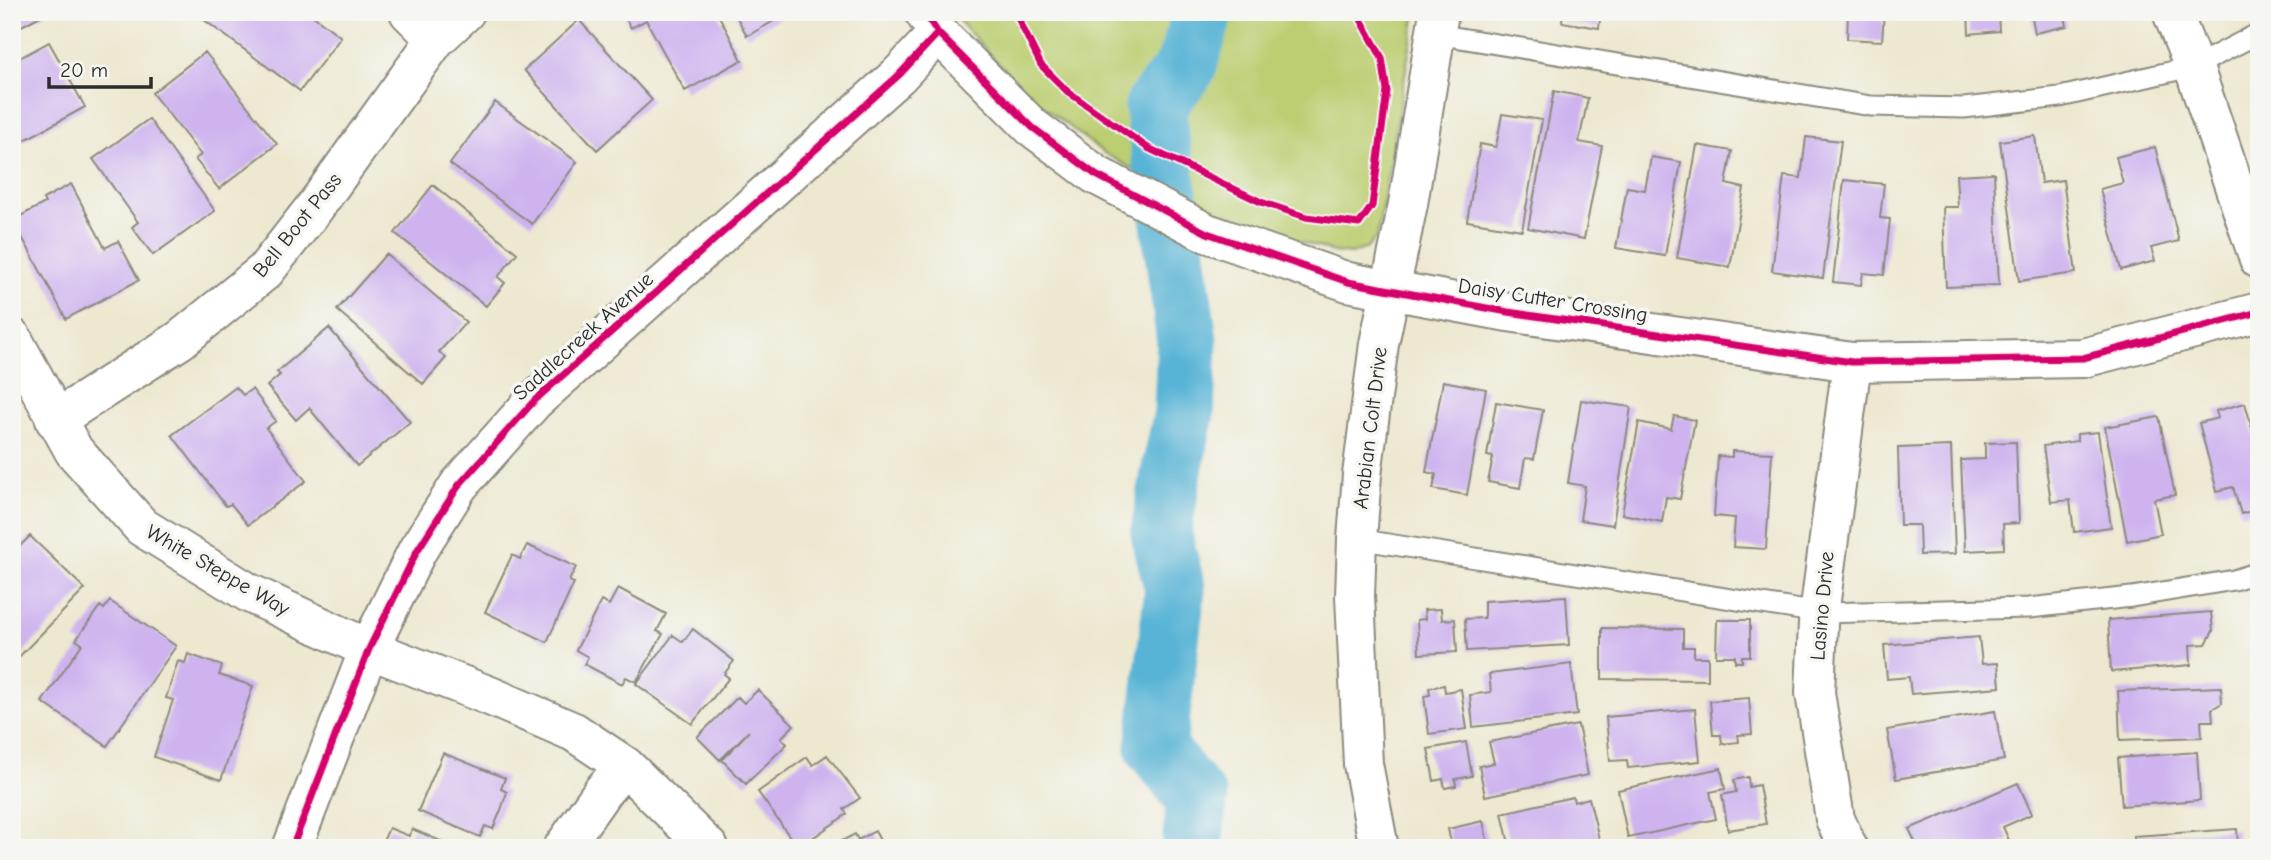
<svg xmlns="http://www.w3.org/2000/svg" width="2271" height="860" viewBox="0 0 2271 860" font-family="'Comic Neue',sans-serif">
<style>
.green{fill:#bbce71;stroke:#737c4e;stroke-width:2}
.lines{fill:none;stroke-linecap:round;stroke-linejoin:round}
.river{stroke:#58b4d6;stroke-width:61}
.building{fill:#ceb3ef}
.lane-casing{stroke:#8c8a7e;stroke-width:23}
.street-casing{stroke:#8c8a7e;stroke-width:42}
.lane{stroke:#fff;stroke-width:19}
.street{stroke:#fff;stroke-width:38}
.cycleway-casing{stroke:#f6f6f2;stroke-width:11}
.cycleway{stroke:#d6006c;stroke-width:7}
.labels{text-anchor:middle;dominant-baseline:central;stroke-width:7;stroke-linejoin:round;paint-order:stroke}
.street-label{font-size:21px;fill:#2b2b2b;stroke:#f6f6f2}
</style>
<rect width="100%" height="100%" fill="#f6f6f2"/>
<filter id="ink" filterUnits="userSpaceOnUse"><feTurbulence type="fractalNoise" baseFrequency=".0143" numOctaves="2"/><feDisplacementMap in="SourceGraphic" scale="14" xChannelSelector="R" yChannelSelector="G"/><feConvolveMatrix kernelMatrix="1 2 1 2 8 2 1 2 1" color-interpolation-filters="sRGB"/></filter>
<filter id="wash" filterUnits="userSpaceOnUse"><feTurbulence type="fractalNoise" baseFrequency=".00686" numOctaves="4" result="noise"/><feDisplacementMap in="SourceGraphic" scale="28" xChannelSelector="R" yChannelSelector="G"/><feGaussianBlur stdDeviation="1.57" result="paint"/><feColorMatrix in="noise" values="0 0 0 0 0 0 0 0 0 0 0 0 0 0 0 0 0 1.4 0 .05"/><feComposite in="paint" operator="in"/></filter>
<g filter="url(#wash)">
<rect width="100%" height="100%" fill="#ede8d0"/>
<!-- green -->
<path class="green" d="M951 12H1416L1377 236 1367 248 1351 254 1333 252 1269 231 1188 200 1104 153 1027 94Z"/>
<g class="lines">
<!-- river -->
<path class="river" d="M1192 848 1197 799 1156 748 1175 589 1161 533 1171 474 1184 413 1187 341 1155 106 1186 67 1203 12"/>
</g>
<g id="blocks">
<!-- building -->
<path class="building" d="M12 12H48L12 31Z
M208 12H308L341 37 300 91 203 19Z
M622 12H717L742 60 685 91 646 20 631 28Z
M734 12H790L747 36Z
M1563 12H1601L1599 28 1562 22Z
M1705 12H1739L1738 20 1705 15Z
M1848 12H1884L1882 41 1847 39Z
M1968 12H1998L1999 31 1969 34Z
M2031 12H2064L2067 26 2035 33Z
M579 20 652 100 597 150 524 70Z
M49 42 85 107 12 147V62Z
M205 52 277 144 219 189 195 159 201 155 152 93Z
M1554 91 1588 98 1579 142 1602 146 1584 239 1528 228Z
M495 102 577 162 532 224 450 164Z
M1502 114 1542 120 1522 230 1467 221 1480 144 1496 147Z
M149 119 215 211 153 255 132 227 138 222 93 159Z
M2035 136 2041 183 2063 180 2076 273 2019 281 2000 141Z
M1806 137 1841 141 1823 278 1772 271 1784 176 1801 178Z
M1697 145 1732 151 1726 184 1744 188 1730 267 1677 258Z
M2155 147 2179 241 2151 248 2155 261 2121 270 2100 189 2123 183 2116 157Z
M1651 157 1681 162 1665 256 1616 248 1627 187 1645 190Z
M1994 173 1999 285 1946 287 1943 207H1958L1956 175Z
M1844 180 1884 184 1880 218 1890 219 1884 275 1863 273 1861 285 1833 282Z
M71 184 105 248 118 241 139 280 66 319 13 220 45 203 43 199Z
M433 185 517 253 498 277 505 283 486 306 395 233Z
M386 254 466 322 439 352 446 358 423 384 337 310Z
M329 328 410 422 357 466 309 408 296 420 267 386 280 375 277 372Z
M1443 381 1486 389 1467 495 1433 489 1436 474 1426 472Z
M236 387 243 395 252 389 276 421 266 428 306 481 248 525 231 504 226 506 172 435Z
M1581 400 1631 407 1613 525 1580 520 1585 486 1568 483Z
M1496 402 1543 410 1534 459 1525 458 1520 488 1488 482 1493 457 1487 456Z
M2245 403 2259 453V509L2241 514 2233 487 2217 491 2199 423 2218 418 2216 411Z
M1674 416 1695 420 1680 499 1666 497 1662 522 1622 514 1639 422 1671 429Z
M2159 417 2175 495 2154 499 2161 534 2127 541 2105 427Z
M2098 432 2111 527 2074 532 2070 500 2051 502 2043 446 2077 441V434Z
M2016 442 2019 523 2003 524 2004 549 1965 551 1961 460 1985 459V443Z
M1951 446 1955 554 1920 555 1919 525H1900L1898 448Z
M1732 451 1772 453 1766 549 1733 547 1735 518 1714 516 1718 456 1732 457Z
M30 536 85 589 12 664V554Z
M527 545 576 567 569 581 574 583 547 642 485 612 512 555 520 559Z
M618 588 666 614 657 631 663 634 636 682 626 677 622 684 584 664 588 657 576 650 601 601 609 605Z
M1566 596 1569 645 1467 651 1465 619 1484 618V601Z
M110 601 176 646 107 746 42 702 82 644 76 640 100 606 104 609Z
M1441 609 1442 620 1455 619 1457 652 1419 654 1417 620 1425 619 1424 610Z
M2211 612 2213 631 2206 644 2190 645 2191 665 2111 672 2108 620Z
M1717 620H1750V656H1742V662H1735V656H1716Z
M1602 628 1683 629V647H1694V657H1708V680L1602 679Z
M693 629 734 661 724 674 729 678 692 724 636 684 673 635 683 642Z
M1979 637 1982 664 1998 663 2000 687 1911 694 1909 677 1887 679 1884 645Z
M188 654 222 666 219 675 253 686 221 780 154 757 173 700 166 698 178 661 185 663Z
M1571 664 1577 715 1473 727 1470 695 1491 692 1489 674Z
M1444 685 1445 692 1461 689 1467 729 1429 734 1424 696 1430 695 1429 688Z
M2221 687 2222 703 2212 709 2213 721H2201L2202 737 2120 740 2118 691Z
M758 690 794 725 781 738 787 744 746 784 722 760 749 731 720 760 697 737 738 697 744 703Z
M1749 698 1752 734 1738 735 1739 742 1722 744 1721 735H1713L1710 701Z
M1695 709 1700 761 1628 768 1627 760 1610 761 1606 717Z
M1995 711 2004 760 1896 779 1887 730Z
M1578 725 1588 775 1485 796 1479 766 1494 763 1489 742Z
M1466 742 1472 776 1455 779 1456 786 1445 788 1443 779 1434 781 1428 749Z
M2197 752 2200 800 2122 806 2118 758Z
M443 753 505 778 501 789 507 792 501 810 493 829 485 826 480 837 418 811Z
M827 755 860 798 844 809 847 814 798 848 758 792 807 757 813 765Z
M1721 768 1725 789 1710 792 1716 819 1628 838 1618 790Z
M1748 777 1749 787 1759 785 1766 824 1728 830 1722 795 1736 792 1734 780Z
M2018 783 2032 814 2003 827 2009 840 1991 848H1918L1909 829Z
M1573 797 1574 802 1589 798 1600 843 1581 848H1510L1502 813Z
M1483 821 1489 848H1452L1448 829Z
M389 828 409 836 412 829 457 848H380Z
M2237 829 2238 844 2233 848H2135L2134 836Z
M875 831 884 848H828L855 834 858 840Z"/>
</g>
</g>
<g filter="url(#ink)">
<use href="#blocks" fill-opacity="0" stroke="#8c8a7e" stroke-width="2"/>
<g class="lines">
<!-- lane casing -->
<g class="lane-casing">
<path id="lane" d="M1436 34 1871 106 1964 108 2060 97 2178 70 2207 60 2259 33
M1357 539 1819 613 2029 608 2132 597 2234 580 2259 572"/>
</g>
<!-- street casing -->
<g class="street-casing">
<path id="street" d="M409 12 436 39
M924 12 938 33 1032 127 1096 175 1207 233 1348 282 1508 312 1852 362 2083 358 2259 312
M2172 12 2193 65 2259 259
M12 338 74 451 142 527 249 593 369 649 490 696 574 732 625 766 709 848
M55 420 180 340 265 271 315 207 436 39 465 12
M292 848 369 649 417 551 459 485 534 401 899 75 938 33
M563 848 602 792 625 766
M1379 848 1363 764 1355 596 1357 539 1362 475 1379 344 1408 204 1439 12
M1848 848 1835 819 1815 693 1818 623 1852 362"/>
</g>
<!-- lane -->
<use href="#lane" class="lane"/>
<!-- street -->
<use href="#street" class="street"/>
<!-- cycleway casing -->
<g class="cycleway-casing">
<path id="cycleway" d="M924 12 938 33 1032 127 1096 175 1207 233 1348 282 1508 312 1852 362 2083 358 2259 312
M1015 12 1041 65 1068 92 1148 148 1261 202 1306 217 1359 224 1372 206 1387 91 1382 58 1357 12
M292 848 369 649 417 551 459 485 534 401 899 75 938 33"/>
</g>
<!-- cycleway -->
<use href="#cycleway" class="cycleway"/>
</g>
</g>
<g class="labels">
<!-- street labels -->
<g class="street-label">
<text transform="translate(297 225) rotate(-51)">Bell Boot Pass</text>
<text transform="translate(1553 300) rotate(9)">Daisy Cutter Crossing</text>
<text transform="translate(583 336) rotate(-42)">Saddlecreek Avenue</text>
<text transform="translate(1370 428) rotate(-83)">Arabian Colt Drive</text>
<text transform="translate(218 570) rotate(30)">White Steppe Way</text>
<text transform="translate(1822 606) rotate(-85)">Lasino Drive</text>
</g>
</g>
<!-- margin -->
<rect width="2271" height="860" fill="none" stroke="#f6f6f2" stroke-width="42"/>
<!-- scale -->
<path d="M49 77v10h102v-10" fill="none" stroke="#2b2b2b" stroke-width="3.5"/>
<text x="60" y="77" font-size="21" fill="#2b2b2b" stroke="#f6f6f2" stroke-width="5" paint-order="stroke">20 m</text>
</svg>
